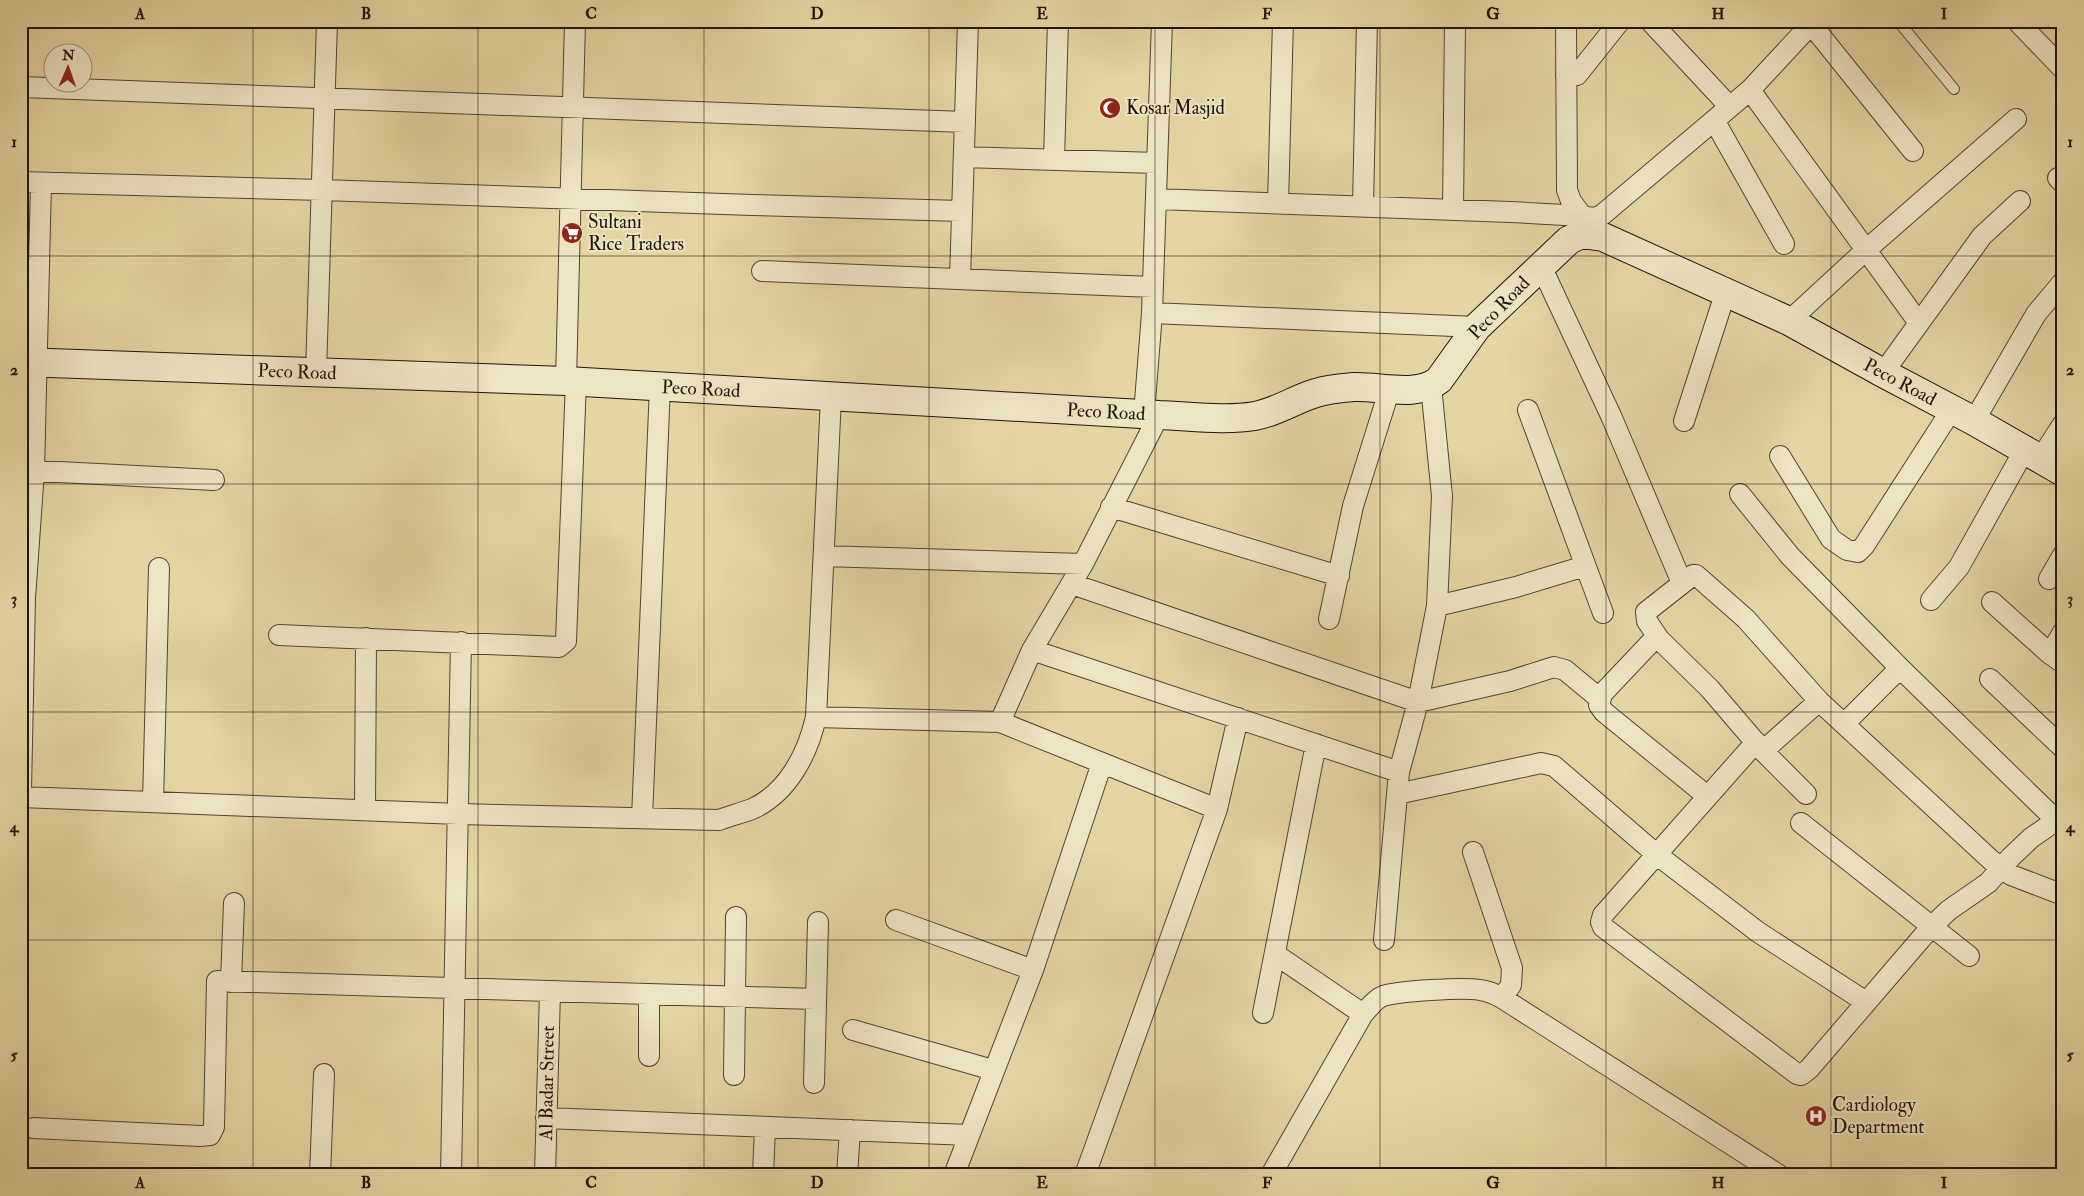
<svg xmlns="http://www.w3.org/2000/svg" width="2084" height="1196" viewBox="0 0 2084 1196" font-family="'IM FELL Double Pica',serif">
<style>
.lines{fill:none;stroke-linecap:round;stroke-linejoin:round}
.lane-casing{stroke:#514432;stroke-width:12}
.street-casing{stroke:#514432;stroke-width:22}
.secondary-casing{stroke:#20140d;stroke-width:30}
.lane{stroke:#ede4c3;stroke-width:10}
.street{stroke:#ede4c3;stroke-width:20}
.secondary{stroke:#ede4c3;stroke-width:28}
.grid{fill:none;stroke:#20140d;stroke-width:1;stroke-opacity:0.55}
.labels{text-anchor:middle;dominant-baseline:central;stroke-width:4;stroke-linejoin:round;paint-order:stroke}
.poi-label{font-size:19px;fill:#20140d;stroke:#ede4c3;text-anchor:start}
.street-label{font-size:19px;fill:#20140d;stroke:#ede4c3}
.neatline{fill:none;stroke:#20140d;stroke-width:2}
.grid-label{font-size:16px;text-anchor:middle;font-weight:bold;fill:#20140d}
</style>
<rect width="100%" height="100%" fill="#e4d5a2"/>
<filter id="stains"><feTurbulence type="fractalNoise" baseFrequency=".004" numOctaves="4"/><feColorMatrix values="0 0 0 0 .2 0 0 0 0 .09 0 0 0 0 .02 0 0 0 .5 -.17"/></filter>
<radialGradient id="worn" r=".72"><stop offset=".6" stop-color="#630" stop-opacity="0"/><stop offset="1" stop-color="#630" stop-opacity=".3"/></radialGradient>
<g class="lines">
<!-- lane casing -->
<g class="lane-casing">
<path id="lane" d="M1898 21 1954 89"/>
</g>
<!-- street casing -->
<g class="street-casing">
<path id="street" d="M1566 21 1567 190 1571 201 1582 216
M1650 21 1730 107
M2017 21 2063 69
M1811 24 1913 151
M1566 75H1577L1620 21
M21 87 965 122
M1750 90 1919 323
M1714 120 1784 244
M964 157 1156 163
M1054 160 1058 21
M2058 178 2063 183
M21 182 323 190 752 205 961 211
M1156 199 1511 212 1582 216
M1278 203 1283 21
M1363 206 1367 21
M1453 210 1455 21
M1582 228V216L1594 218 1602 215 1750 90 1814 21
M1541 266 1612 418 1682 583
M762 271 1153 287
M960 279 968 21
M1152 313 1477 327
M1789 321 1866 250 2016 119
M316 373 327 21
M1883 373 1982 236 2020 201
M566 381 575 21
M1528 410 1603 613
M1144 414 1152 313 1162 21
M1684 421 1726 291
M1974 421 2036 314 2062 283
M1780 456 1831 539 1847 550 1858 552 1864 546 1952 409
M2041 458 2063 424
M21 470 214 480
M1740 494 1790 556 1900 668 2056 820
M1111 507 1339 576
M824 556 1083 564
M2049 579 2063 555
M1072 584 1418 702 1510 681 1554 667 1565 670 1600 699
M1931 600 1959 567 2025 449
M1992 602 2050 654 2063 663
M1437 606 1516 587 1585 566
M1329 619 1353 506 1390 388
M279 635 559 647 566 641 576 381
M1659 639 1647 621 1646 612 1693 575H1696L1746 619 1819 701 1991 860 2011 875 2063 895
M1032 650 1399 772
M2050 654 2063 632
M1990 679 2063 748
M816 717 1000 722 1217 809
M1000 722 1032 650 1083 564 1159 415
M1844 724 1900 668
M1756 742 1603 915 1601 922 1603 927 1797 1074 1801 1075 1809 1069 1931 927 1949 910 1988 883 2011 857 2031 838 2063 816
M1763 751 1819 701
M21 791 25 598 34 471 41 183
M1397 794 1541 763 1554 766 1656 854 1758 932 1866 1002
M1707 796 1604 712 1599 705 1602 694 1655 638 1661 641 1710 689 1763 751 1806 794
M21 797 459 814 719 820C730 816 741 813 752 809 788 793 808 753 816 717L831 397
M153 802 159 568
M365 810 366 638
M642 818 660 386
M1801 823 1969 956
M1473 852 1512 968 1511 985 1502 998
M896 920 1033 970
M1384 940 1399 772 1418 702 1437 606 1442 496 1431 386
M1275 954 1363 1014
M231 982 234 903
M1263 1013 1316 744
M853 1030 993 1070
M649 1056V994
M734 1075 736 917
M814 1083 818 922
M546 1118 969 1135
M33 1128 200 1136 210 1135 214 1127 217 981 816 999
M320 1175 324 1074
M451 1175 461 642
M545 1175 550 991
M763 1175 765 1127
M847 1175 850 1130
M954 1175 1033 970 1102 763
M1085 1175 1217 809 1238 718
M1271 1175 1363 1014C1369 1008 1375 999 1383 996 1398 991 1464 987 1480 990 1488 991 1495 994 1502 998L1779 1175"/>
</g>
<!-- secondary casing -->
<g class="secondary-casing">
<path id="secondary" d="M21 362 566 381 1159 415C1190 416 1224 421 1255 416 1277 412 1295 399 1316 393 1328 389 1341 388 1354 387 1381 386 1417 398 1439 380L1477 327 1569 240 1582 234 1603 237 1789 321 1883 373 1974 421 2063 472"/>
</g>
<!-- lane -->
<use href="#lane" class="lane"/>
<!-- street -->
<use href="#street" class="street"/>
<!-- secondary -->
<use href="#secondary" class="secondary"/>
</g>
<!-- grid -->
<path class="grid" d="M253 21V1175M478 21V1175M704 21V1175M929 21V1175M1155 21V1175M1380 21V1175M1606 21V1175M1831 21V1175M21 256H2063M21 484H2063M21 712H2063M21 940H2063"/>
<!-- icons -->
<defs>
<g id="mosque-disc" transform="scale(1.125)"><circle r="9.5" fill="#8f2418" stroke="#ede4c3"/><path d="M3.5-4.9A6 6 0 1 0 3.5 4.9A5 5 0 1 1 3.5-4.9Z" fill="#fff"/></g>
<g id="supermarket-disc" transform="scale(1.125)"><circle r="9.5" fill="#8f2418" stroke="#ede4c3"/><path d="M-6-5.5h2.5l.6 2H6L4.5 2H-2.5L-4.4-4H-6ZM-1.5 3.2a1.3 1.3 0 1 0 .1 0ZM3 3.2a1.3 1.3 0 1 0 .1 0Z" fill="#fff"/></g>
<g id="hospital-disc" transform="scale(1.125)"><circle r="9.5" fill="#8f2418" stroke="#ede4c3"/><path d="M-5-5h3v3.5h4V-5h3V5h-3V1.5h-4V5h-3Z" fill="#fff"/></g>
</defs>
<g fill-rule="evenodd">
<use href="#mosque-disc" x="1110" y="108"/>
<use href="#supermarket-disc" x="572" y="233"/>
<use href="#hospital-disc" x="1816" y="1116"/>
</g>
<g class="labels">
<!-- poi labels -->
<g class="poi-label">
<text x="1126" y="108">Kosar Masjid</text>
<text x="588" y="222">Sultani<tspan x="588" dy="22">Rice Traders</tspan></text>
<text x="1832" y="1105">Cardiology<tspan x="1832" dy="22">Department</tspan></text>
</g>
<!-- street labels -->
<g class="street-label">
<text transform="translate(1499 308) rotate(-46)">Peco Road</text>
<text transform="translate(297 372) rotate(2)">Peco Road</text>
<text transform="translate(1900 382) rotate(28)">Peco Road</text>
<text transform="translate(701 389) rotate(3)">Peco Road</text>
<text transform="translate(1106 412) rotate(3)">Peco Road</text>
<text transform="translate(547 1083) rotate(-89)">Al Badar Street</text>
</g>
</g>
<!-- margin -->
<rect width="2084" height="1196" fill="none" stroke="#e4d5a2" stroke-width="55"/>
<!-- north arrow -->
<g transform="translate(68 68) rotate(2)"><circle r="24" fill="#ede4c3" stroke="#9b917a"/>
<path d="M0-4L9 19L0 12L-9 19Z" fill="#8f2418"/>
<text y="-8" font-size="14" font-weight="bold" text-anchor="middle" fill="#20140d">N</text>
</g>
<rect x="28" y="28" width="2028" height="1140" class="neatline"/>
<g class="grid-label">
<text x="140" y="19">A</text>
<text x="366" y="19">B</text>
<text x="591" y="19">C</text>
<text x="817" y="19">D</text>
<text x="1042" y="19">E</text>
<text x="1267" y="19">F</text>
<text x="1493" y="19">G</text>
<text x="1718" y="19">H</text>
<text x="1944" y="19">I</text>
<text x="14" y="147">1</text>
<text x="2070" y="147">1</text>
<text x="14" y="375">2</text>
<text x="2070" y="375">2</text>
<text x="14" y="604">3</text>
<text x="2070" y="604">3</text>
<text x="14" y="832">4</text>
<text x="2070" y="832">4</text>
<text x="14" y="1060">5</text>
<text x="2070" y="1060">5</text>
<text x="140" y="1188">A</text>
<text x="366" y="1188">B</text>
<text x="591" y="1188">C</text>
<text x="817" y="1188">D</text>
<text x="1042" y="1188">E</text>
<text x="1267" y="1188">F</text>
<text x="1493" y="1188">G</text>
<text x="1718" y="1188">H</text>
<text x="1944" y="1188">I</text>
</g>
<rect width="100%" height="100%" filter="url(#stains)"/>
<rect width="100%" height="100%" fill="url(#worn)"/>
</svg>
